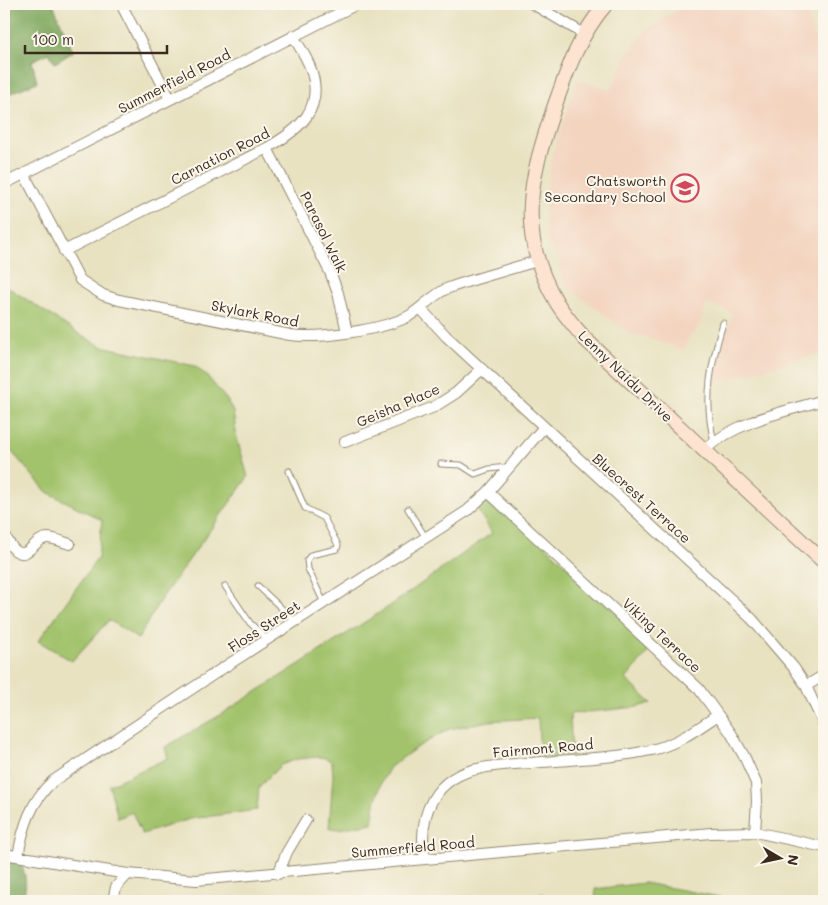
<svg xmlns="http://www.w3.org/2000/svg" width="828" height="905" viewBox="0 0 828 905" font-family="Mali,sans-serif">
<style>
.built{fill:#f3d4bf}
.green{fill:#a2c36c;stroke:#6e7645}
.forest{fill:#81a960;stroke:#5e6a3f}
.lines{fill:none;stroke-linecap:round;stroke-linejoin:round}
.lane-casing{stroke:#928670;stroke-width:7}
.street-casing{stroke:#928670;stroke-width:12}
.secondary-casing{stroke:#928670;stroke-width:16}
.lane{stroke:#fff;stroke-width:5}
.street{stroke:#fff;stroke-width:10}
.secondary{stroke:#fde4d1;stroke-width:14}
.labels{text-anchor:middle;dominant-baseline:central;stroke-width:4;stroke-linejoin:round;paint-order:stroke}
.street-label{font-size:14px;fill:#3b2a1e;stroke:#fbf7ec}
.poi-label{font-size:14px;fill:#3b2a1e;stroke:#fbf7ec;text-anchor:end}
</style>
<rect width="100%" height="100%" fill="#fbf7ec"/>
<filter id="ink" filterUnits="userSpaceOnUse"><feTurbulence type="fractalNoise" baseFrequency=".02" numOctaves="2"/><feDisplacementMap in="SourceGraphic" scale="10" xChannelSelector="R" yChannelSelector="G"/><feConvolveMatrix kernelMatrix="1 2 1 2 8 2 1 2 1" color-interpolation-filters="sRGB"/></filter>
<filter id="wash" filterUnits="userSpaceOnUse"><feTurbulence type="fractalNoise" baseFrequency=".0096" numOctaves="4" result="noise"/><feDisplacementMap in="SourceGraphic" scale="20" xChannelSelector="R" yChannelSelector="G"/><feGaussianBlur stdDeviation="1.12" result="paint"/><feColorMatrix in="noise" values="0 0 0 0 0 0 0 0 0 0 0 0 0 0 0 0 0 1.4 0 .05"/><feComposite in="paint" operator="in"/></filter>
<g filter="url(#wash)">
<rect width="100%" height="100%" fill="#e8e2c1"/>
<!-- built -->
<path class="built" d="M686 4H805L813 34 824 57V352L718 382 714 379 721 344 733 313 707 303 699 326H698L696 333 690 335 684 350 637 334 633 336 566 286 560 269 561 265 558 254H554L552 248H549L545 224V197L552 154 578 80 611 90 625 58 646 30Z"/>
<!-- green -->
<path class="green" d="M6 286 82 336 101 346 195 366 207 376 227 400 233 412 237 438 248 477 159 602 138 639 109 620 72 661 38 641 98 558 102 520 47 492 4 443V287Z
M488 492 653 646 626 679 651 703 637 707 570 714 572 755 540 757 538 718 488 721 449 729 416 748 390 767 381 783 375 803 372 823 339 829 329 828 333 776 332 762 326 758 318 757 297 759 281 765 259 787 257 810 190 819 142 834 132 812 118 818 109 785 168 758 165 747 217 717 390 606 492 533 475 506Z
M644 883 736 900 743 901H596L595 889Z"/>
<!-- forest -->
<path class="forest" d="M4 4H53L73 52 55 63 49 53 32 61 37 82 4 96Z
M4 856 18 857C27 876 27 881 23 901H4Z
M544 894 546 901H494Z"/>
</g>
<g filter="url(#ink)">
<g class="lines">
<!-- lane casing -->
<g class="lane-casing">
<path id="lane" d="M714 441C703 400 711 363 723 323
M441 464 461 465 475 474 489 469 507 467
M289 471 305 508 324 518 338 545 337 549 311 555 307 560 308 569 324 603
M408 509 426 538
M225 586 250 623 268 640
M258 586 296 622"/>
</g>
<!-- street casing -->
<g class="street-casing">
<path id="street" d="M121 4 170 99
M533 4 584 34
M267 148 330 272 338 293 347 332
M24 174 80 280 103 295 119 300 290 335C319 339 383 330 409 316 422 308 432 296 446 289 459 284 473 280 486 276 503 271 520 266 537 261
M4 184 357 4
M64 251 267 148C299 130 326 109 310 67 306 56 299 46 293 36
M420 308 446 336 752 619 794 668 806 686 824 725
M345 442 434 407 456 393 482 369
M704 450C737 421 783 412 824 400
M488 492 699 689 731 733 745 758 756 783 757 801 755 832
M4 535C8 540 11 548 16 551 28 560 35 538 47 538 54 538 63 542 70 544
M806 686 824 675
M4 854 128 874 196 880 711 833 755 832 824 847
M18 856C23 827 31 801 53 781L223 668 467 511 488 492 544 427
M425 859C417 815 434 776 482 768 501 764 522 764 542 762 578 759 616 758 651 750 676 745 697 729 718 715
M278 874 287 852 306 820
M113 901 116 887 128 874"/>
</g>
<!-- secondary casing -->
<g class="secondary-casing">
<path id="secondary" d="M606 4C580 34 568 68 555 105 530 178 515 232 557 303 565 316 576 328 585 339L824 562"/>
</g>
<!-- lane -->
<use href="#lane" class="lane"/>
<!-- street -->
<use href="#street" class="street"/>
<!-- secondary -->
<use href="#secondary" class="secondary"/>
</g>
</g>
<!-- icons -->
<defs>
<g id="school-ring" transform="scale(1.4375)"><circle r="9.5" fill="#fbf7ec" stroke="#d1495b" stroke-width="1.5"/><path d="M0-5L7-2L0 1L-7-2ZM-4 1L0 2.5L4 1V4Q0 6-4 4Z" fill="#d1495b"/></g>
</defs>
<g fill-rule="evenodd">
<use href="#school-ring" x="685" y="188"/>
</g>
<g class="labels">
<!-- street labels -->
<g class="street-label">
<text transform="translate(174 81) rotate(-27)">Summerfield Road</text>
<text transform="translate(220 156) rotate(-27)">Carnation Road</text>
<text transform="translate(324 232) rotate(64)">Parasol Walk</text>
<text transform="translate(255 313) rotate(11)">Skylark Road</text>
<text transform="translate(626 376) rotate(44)">Lenny Naidu Drive</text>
<text transform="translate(398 405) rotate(-23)">Geisha Place</text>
<text transform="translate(642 498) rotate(42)">Bluecrest Terrace</text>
<text transform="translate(264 626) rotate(-33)">Floss Street</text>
<text transform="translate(662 635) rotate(43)">Viking Terrace</text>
<text transform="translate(543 748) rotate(-5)">Fairmont Road</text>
<text transform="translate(413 847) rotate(-5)">Summerfield Road</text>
</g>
<!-- poi labels -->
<g class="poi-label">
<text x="666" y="180">Chatsworth<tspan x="666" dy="16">Secondary School</tspan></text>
</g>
</g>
<!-- margin -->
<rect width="828" height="905" fill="none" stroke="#fbf7ec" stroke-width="20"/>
<!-- north arrow -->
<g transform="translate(780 858) rotate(99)" stroke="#fbf7ec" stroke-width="4" paint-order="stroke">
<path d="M0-4L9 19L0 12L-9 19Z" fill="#3b2a1e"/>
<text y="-8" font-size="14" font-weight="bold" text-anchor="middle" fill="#3b2a1e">N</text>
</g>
<!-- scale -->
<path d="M25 45v8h142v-8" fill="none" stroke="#3b2a1e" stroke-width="2.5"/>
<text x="32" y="45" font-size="15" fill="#3b2a1e" stroke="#fbf7ec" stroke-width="4" paint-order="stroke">100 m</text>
</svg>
